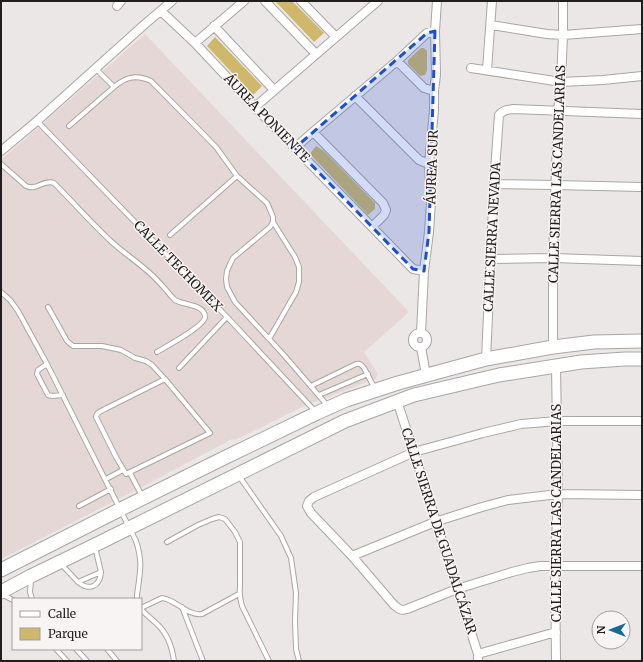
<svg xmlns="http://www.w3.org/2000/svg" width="643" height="662" viewBox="0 0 643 662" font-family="Merriweather,serif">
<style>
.built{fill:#e4d7d5}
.park{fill:#d0b86a}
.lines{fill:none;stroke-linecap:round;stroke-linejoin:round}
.service-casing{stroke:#a9a6a5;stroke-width:6}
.minor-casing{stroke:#a9a6a5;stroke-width:10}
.primary-casing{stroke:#a9a6a5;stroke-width:15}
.service{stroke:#fff;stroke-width:4}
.minor{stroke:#fff;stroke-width:8}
.primary{stroke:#fff;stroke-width:13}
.marked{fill:#1d4ed8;fill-opacity:0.2;stroke:#1d4ed8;stroke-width:3;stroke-dasharray:8 5;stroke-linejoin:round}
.labels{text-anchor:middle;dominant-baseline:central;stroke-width:3;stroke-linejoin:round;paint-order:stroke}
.street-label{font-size:13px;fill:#201e1e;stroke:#f8f4f3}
</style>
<rect width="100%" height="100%" fill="#ebe7e6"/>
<!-- built -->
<path class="built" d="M145 34 409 312 364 352 378 374 375 379 304 406 235 440 232 439 138 489 1 559V160Z"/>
<!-- park -->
<path class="park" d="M275 1H292L324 33 314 42Z
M215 37 262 86 253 95 207 46Z
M421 48H424L427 51V70L425 75 420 76 408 64V61L409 59Z
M316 146 324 151 375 203V209L368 215 310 154Z"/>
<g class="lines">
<!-- service casing -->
<g class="service-casing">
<path id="service" d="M96 69 114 87C126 77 136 74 151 81L216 147 237 176 267 203 271 212 273 217V222L270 227 233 258 230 264 227 271 226 279 227 287 235 302 283 354 327 405
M37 121 227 317 315 411
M69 126 114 87
M1 164 26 186C37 191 43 179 54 183 74 203 93 225 114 244 124 253 135 260 145 269 153 275 160 283 167 291 169 294 172 297 175 300 182 305 205 304 205 317 205 326 165 347 157 352
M170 235 237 176
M1 292 10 300 18 311 47 364 136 541C143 562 140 573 137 595V599
M48 307 67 341 73 346H102L121 350 135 358 146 361 152 365 165 379 210 433 126 474 116 457 96 417C96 412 102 411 107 408L165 379
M269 339 296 292 299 282V267L295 257 273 222
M47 364 38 370 37 374 48 395 52 396 63 395
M179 368 227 317
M311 386 356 364C360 363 362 365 364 368L375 389
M319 395 368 374
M130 473 142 496
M239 476 281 536 291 558 296 593 295 621 296 649 299 661
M106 479 123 470
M79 506 111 489
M167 542 198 525 212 519 219 517 225 519 235 532 240 542V587C239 594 240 599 242 606L269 661
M61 564 78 582 101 572 95 547
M31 580 30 592 32 599
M78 582C89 591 100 587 101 572
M1 594 13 600
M182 607 203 661
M141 608 162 598C177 600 187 616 202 614L239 594
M141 609C146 615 152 619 157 624 168 634 172 646 174 661
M56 649 67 661
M76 649 87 661
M107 649 117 661"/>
</g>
<!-- minor casing -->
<g class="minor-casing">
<path id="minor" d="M265 1 316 54
M301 1 336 37
M117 6 121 1
M161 11 195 43 255 107 413 269 424 271
M491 25 547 34 563 35 642 29
M214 26 274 90
M195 43 244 1
M397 61 424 88 434 91
M471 68 561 82 603 80 642 76
M487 70 492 1
M355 96 419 160 429 164
M255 107 378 1
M313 132 383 203 386 210 384 215 372 227
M295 148 313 132 397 61 427 33 435 31
M1 151 37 121 145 24 172 1
M494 184 555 185 642 187
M491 259 553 258 642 261
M421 333 424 271 429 232 431 202 429 164 434 110V91L436 75 435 31 437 1
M413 340a7 7 0 1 1 14 0a7 7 0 1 1-14 0Z
M421 347 426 375
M553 347V258L558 111 561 82 563 35V1
M486 359 494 184 499 115C503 110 507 110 513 109L642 114
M397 401C425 485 451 570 478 654V661
M642 421H557L521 424 483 433 414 452 314 497 309 501 307 506 311 513 352 556 394 605C399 609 401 611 407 609L457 589 512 572 528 568 540 566H642
M352 556 435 522 482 507 508 500 558 494 642 495
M478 654 556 632
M556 661 555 566 558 494 556 366"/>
</g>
<!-- primary casing -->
<g class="primary-casing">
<path id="primary" d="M1 570 121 509 226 457 317 413 346 400 398 383 486 359 553 347 594 342 642 341
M1 592 31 576 95 545 345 421 414 395 499 375 556 366 581 362 625 359H642"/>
</g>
<!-- service -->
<use href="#service" class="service"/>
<!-- minor -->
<use href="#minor" class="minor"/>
<!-- primary -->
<use href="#primary" class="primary"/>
</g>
<!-- marked area -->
<path class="marked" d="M435 31 429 232 424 271 413 269 295 148 427 33Z"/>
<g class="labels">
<!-- street labels -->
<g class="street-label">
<text transform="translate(267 118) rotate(46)">ÁUREA PONIENTE</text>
<text transform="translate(432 167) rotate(-88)">ÁUREA SUR</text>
<text transform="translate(557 174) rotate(-88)">CALLE SIERRA LAS CANDELARIAS</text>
<text transform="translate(492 237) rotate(-87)">CALLE SIERRA NEVADA</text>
<text transform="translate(178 266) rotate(46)">CALLE TECHOMEX</text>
<text transform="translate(556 513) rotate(-90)">CALLE SIERRA LAS CANDELARIAS</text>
<text transform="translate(439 531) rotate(72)">CALLE SIERRA DE GUADALCÁZAR</text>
</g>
</g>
<!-- border -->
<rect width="643" height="662" fill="none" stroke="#201e1e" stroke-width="4"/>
<!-- legend -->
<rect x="12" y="598" width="130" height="52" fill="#f8f4f3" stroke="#a29e9e"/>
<rect x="20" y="611" width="20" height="6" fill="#ffffff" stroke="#a29e9e"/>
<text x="48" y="618" font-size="12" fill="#201e1e">Calle</text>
<rect x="20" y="628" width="20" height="12" fill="#d0b86a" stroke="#a29e9e"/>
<text x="48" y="638" font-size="12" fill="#201e1e">Parque</text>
<!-- north arrow -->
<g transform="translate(611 630) rotate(270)"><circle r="19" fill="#f8f4f3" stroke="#a29e9e"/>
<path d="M0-3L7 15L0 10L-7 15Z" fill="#126c9b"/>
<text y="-6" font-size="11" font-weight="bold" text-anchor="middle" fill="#201e1e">N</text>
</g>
</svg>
